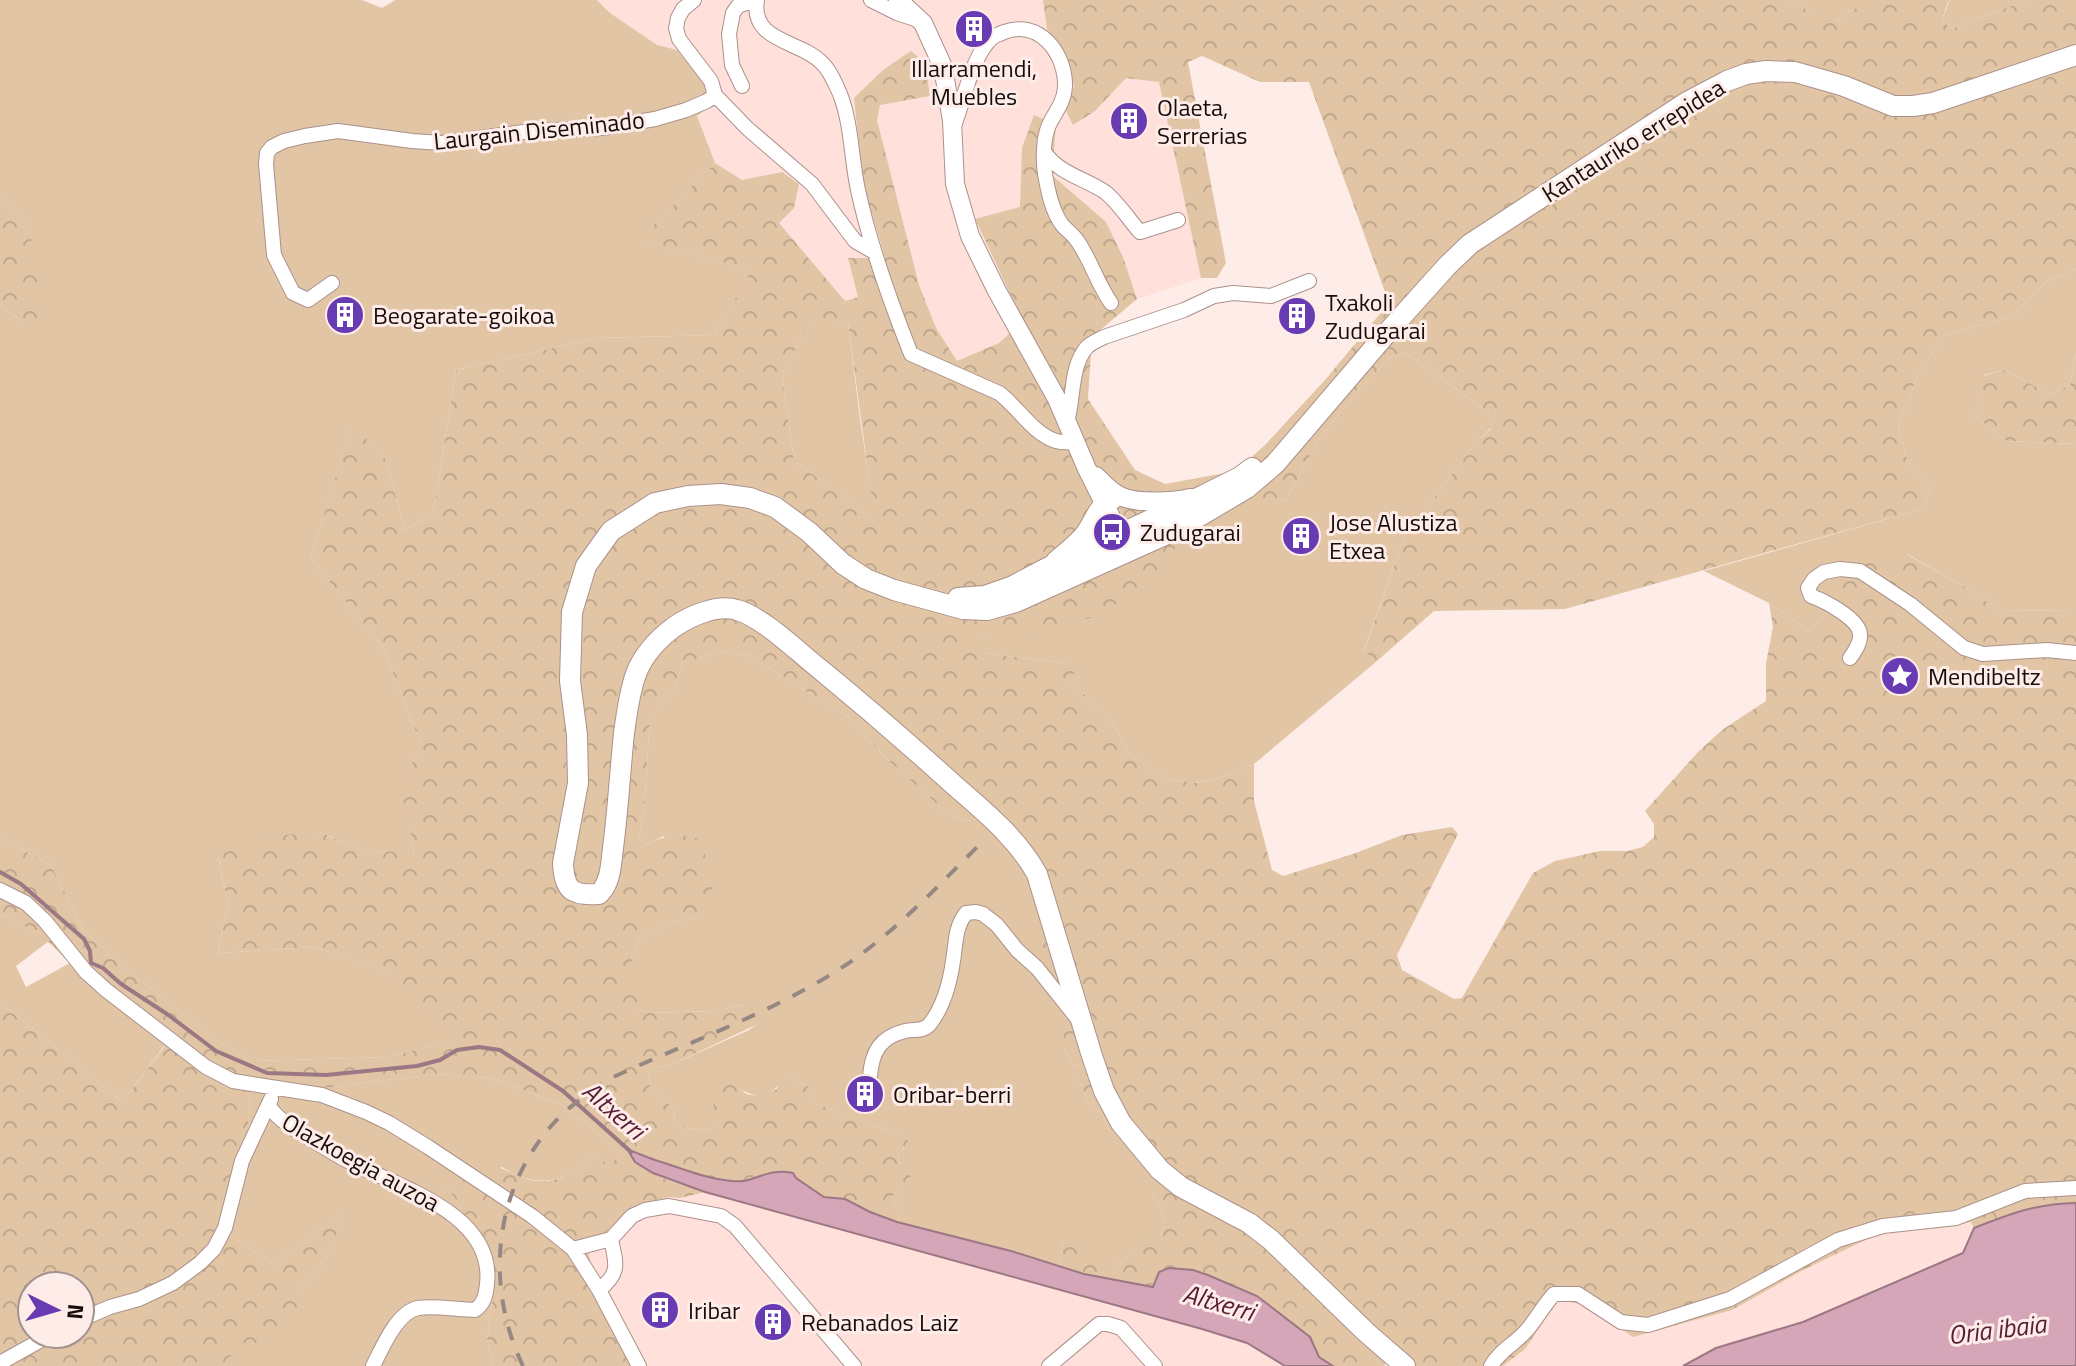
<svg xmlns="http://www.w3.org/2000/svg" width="2076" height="1366" viewBox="0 0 2076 1366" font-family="'Titillium Web',sans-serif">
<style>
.built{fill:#ffe0da}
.grass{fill:#e1c5a5}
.forest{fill:url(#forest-crowns);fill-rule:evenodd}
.water{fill:#d5a5b8;stroke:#9c7784;stroke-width:2}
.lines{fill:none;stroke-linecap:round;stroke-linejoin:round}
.stream{stroke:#9c7784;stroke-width:4}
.minor-casing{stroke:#ac918b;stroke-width:16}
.major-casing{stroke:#ac918b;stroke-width:20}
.highway-casing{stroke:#ac918b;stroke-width:22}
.minor{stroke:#fff;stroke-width:14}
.major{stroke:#fff;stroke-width:18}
.highway{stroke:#fff;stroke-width:20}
.rail{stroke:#958784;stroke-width:4;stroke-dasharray:14 14;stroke-linecap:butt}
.labels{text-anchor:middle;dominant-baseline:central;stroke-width:6;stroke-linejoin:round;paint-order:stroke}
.poi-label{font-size:24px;fill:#170d0b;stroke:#feece8;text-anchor:start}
.street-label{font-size:24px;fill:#170d0b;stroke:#feece8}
.water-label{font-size:26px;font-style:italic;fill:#561c38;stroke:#feece8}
</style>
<defs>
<pattern id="forest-crowns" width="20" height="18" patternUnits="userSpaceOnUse" patternTransform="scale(2)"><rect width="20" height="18" fill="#e1c5a5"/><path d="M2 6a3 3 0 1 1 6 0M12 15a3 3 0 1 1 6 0" fill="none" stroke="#c0a88d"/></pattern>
</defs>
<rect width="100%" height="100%" fill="#feece8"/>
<!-- built -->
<path class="built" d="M597 0H1043L1047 29 1066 55 1074 86 1066 111H1095L1126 78 1159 81 1201 278 1137 299 1123 257 1106 222 1022 148 1020 208 975 220 1024 320 999 343 957 361 936 328 919 285 902 224 877 120 883 70 864 187 885 258 861 257 858 297 845 301 778 223 782 172 742 180 715 163 697 116 677 50 657 45 610 13Z
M705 1192 1202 1329 1247 1343 1285 1366H644L591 1265 588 1251 623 1215 639 1204 670 1197 680 1198Z
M1972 1222 1974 1228 1963 1253 1803 1322 1716 1348 1683 1366H1503L1525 1349 1558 1301H1572L1589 1306 1805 1269 1880 1233 1940 1228Z"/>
<!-- grass -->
<path class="grass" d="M0 0H362L382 8 395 0H597L610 13 657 45 677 50 709 90 708 108 697 116 715 163 640 240 753 270 714 335 597 338 456 370 433 514 405 530 385 457 351 426 311 559 383 647 420 742 403 794 414 853 363 851 320 832 218 857 228 904 218 953 314 947 392 972 462 1039 387 1057 251 1061 217 1041 122 966 83 929 51 865 0 838V306L23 322 29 227 0 196Z
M1789 0H1884L1883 4 1850 11 1842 19 1835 20 1813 13Z
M1951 0H2026L1951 29 1942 20 1949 2Z
M2076 269V354L2070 385 2051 395 2005 370 1984 375 1975 416 2007 441 2076 444V611L2000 610 1965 587 1907 554 1827 611 1810 632 1769 603 1704 571 1922 509 1931 488 1908 462 1898 426 1918 375 1943 336 2013 316 2047 281Z
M813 316 848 323 860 419 876 523 794 460 782 374Z
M1406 353 1488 412 1491 428 1477 441 1404 538 1364 650 1377 661 1254 764 1220 778 1194 783 1168 779 1129 755 1113 722 1070 681 1069 663 983 653 977 644 988 633H1028L1178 517 1165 484 1236 471 1264 498 1286 500 1319 439 1361 387 1391 357Z
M720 652 748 655 845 715 889 761 947 813 966 821 980 819 1024 862 1069 1018 1064 1048 1075 1069 1089 1105 1102 1114 1110 1131 1125 1140 1159 1184 1153 1195C1162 1209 1169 1221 1160 1236H1141L1132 1253 1117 1266 1106 1265 1063 1243 1059 1266 1011 1251 897 1222 900 1216 892 1196 901 1189 900 1165 898 1155 904 1148 903 1134 881 1128 807 1101 810 1087 797 1082 786 1074C772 1098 760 1101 736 1087L716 1125 707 1131 686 1128 674 1123 675 1110 662 1097 651 1091 648 1075 656 1068 673 1064 749 1030 760 1022 743 1005 716 1011 648 1013 639 1009 631 958 639 940 668 922 700 918 664 836 647 844 639 839 644 808 650 719 673 690 683 663Z
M0 914 39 933 49 941 16 966 26 987 70 963 91 983 165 1045 122 1102 0 1002Z
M437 1074 489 1078 561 1104 581 1119 620 1152 613 1167 590 1156C566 1186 532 1187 502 1167L444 1185 457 1201 470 1230 490 1255 493 1294 487 1340 494 1366H91L299 1293 332 1249 341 1214 274 1265 227 1233 247 1159 250 1093 323 1088Z"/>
<!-- forest -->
<path class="forest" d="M1043 0H1789L1813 13 1828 10 1835 20C1847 18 1838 21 1848 13 1858 5 1870 4 1883 4L1884 0H1951L1948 2 1942 20 1951 29 2026 0H2076V269L2047 281 2013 316 1943 336 1918 375 1898 426 1908 462 1931 488 1922 509 1565 609 1434 611 1377 661 1364 651 1404 538 1477 441 1491 429 1488 412 1406 353 1391 357 1361 387 1319 439 1286 500 1264 498 1246 505 1233 491 1236 471 1265 445 1325 380 1389 303 1309 82H1260L1202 56 1188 62 1226 263 1217 278H1201L1159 82 1126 78 1095 111 1073 125 1066 111 1074 86 1066 55 1047 29Z
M911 51 925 63 930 96 880 105 877 120 919 285 936 328 957 361 999 343 1023 321 975 219 1020 207 1022 148 1034 115 1056 125 1052 175 1106 222 1123 257 1137 299 1092 337 1088 399 1135 470 1165 484 1178 517 1179 536 1172 558 1126 599 1090 618 1028 633H988L978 644 984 653 1069 663 1075 671 1070 681 1113 722 1129 755 1168 779 1195 783 1220 778 1254 764V801L1272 870 1283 876 1353 854 1402 835 1452 827 1458 834 1397 955 1402 970 1454 999 1462 998 1533 873 1555 861 1600 851H1627L1643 847 1654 837V824L1645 811 1698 752 1722 730 1766 701V663L1773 627 1769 603 1810 632 1827 611 1823 579 1855 555 1906 554 1965 587 2000 610 2076 611V1203C2035 1204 2012 1213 1974 1228L1971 1222 1940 1228 1880 1233 1805 1269 1732 1310 1633 1337C1609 1321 1588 1300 1558 1301L1525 1349 1503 1366H1394L1385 1362V1366H1333L1319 1357 1310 1337 1278 1312 1257 1296 1233 1287H1153L1084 1274 1059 1266 1063 1243 1077 1237C1089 1251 1098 1263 1117 1266L1132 1253 1130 1242 1141 1236H1160C1169 1221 1162 1209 1153 1195L1158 1184 1125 1140 1110 1131 1102 1114 1089 1105 1075 1069 1064 1048V1024L1069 1018 1029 955 1036 934 1045 916 1024 862 980 819 966 821 947 813 889 761 845 715 748 655 720 652 683 663 673 690 650 719 644 808 639 839 647 844C664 836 679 833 698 839L711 868 712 893 700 918 668 922 639 940 631 958 643 992 639 1009 648 1013 716 1011 743 1005 754 1009 760 1023 673 1064 656 1068 648 1075 651 1091 662 1097 675 1110 674 1123 686 1128 707 1131 716 1125 711 1086 719 1075H731C741 1099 756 1099 777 1089L778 1080 786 1074 797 1082 810 1087 808 1101 881 1128 903 1134 908 1141 898 1156 900 1165 908 1168 913 1185 901 1189 892 1196 900 1216 897 1222 870 1212 845 1199 824 1197 796 1178 758 1176 744 1182 707 1178 628 1151C641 1176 680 1183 705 1192L680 1198 670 1197 639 1204 623 1215 588 1250 591 1265 644 1366H494L487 1340 493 1294 490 1255 470 1230 457 1201 444 1185 441 1171 447 1168 478 1175 490 1165C504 1168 514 1175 527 1179 551 1186 575 1175 590 1156L613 1166 616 1156 620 1152 581 1119 561 1104 489 1078 437 1074 323 1088 250 1093 247 1159 227 1233 274 1265 342 1213 332 1249 299 1293 302 1317 256 1343H237L226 1366H0V1002L122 1102 165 1046 91 983 39 933 0 914V838L51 865 83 929 122 966 217 1041 251 1061 387 1057 461 1039 391 972 314 947 218 953 228 904 218 856 262 837 320 832 363 851 414 852 402 794 420 742 383 647 311 559 351 425 385 457 405 530 433 514 456 370 597 338 714 335 752 270 639 240 715 163 742 180 782 172 799 184 794 208 779 223 845 301 858 297 848 258H885L864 187 854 98 883 70ZM813 317 848 323 875 522 794 460 782 374ZM32 1286H80V1334H32Z
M0 196 29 227 45 317 23 322 0 306Z
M2076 354V444L2007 441 1975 416 1983 376 2005 370 2051 395 2070 385Z"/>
<!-- water -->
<path class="water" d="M628 1150C636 1152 643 1156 652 1159 679 1167 702 1178 731 1181 756 1184 765 1167 793 1173L796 1178 824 1197 845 1199 870 1212 897 1222 1011 1251 1084 1274 1153 1287 1159 1272 1169 1268 1193 1270 1208 1275 1257 1296 1310 1337 1319 1357 1333 1366H1285L1247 1343 1202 1329 705 1192 653 1173 635 1162Z
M2076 1203V1366H1683L1716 1348 1803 1322 1963 1253 1974 1228C2012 1213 2035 1204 2076 1203Z"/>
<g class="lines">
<!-- stream -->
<path class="stream" d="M0 872 21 884 84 939 90 951 91 963 103 968 121 984 167 1014 216 1051 267 1073 326 1075 417 1066 440 1060 457 1050 479 1047 500 1050 563 1091 631 1152"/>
<!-- minor casing -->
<g class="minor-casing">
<path id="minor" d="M694 0 683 9 678 18 676 28 679 39 711 81 715 95 747 128 812 184 855 241 874 252
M757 0C750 42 799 40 821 62 830 70 835 83 840 94 852 125 851 158 858 190 870 246 890 301 911 354L999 393C1018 407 1033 434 1056 441 1063 443 1069 442 1076 442
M871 0 897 13 918 20
M742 86 732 65 729 34 733 13 738 6 755 0
M954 126C964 101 972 54 993 37 995 36 1002 33 1004 32 1039 19 1066 53 1065 87 1064 103 1055 112 1049 125 1043 138 1043 160 1045 174 1048 191 1052 212 1063 226 1067 230 1072 234 1076 239 1090 258 1097 283 1111 303
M1045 153C1060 174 1084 178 1105 192 1118 202 1129 220 1140 232L1178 220
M332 283 308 300 293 293 274 255 266 164 267 153 272 147 284 141 305 136 338 131 412 141 442 143 531 131 602 128 655 119 686 110 707 101 715 95
M1067 422C1074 399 1070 366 1087 347 1091 343 1098 340 1104 337L1184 310 1214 296 1233 293 1271 296 1309 281
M1850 658C1855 651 1861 643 1860 634 1859 619 1825 601 1811 596L1808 588 1814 579 1824 572 1840 569 1860 571 1910 604 1964 648 1983 654 2047 650 2076 653
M0 890 26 903 45 921 86 972 106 990 206 1067 233 1081 322 1095 366 1112 389 1123 428 1147 532 1216 573 1249 599 1290 639 1366
M870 1076C872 1052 880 1037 905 1031 914 1029 922 1032 929 1025 943 1008 950 982 953 961 956 943 955 927 966 913L976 912 983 914 997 925 1017 950 1037 968 1077 1018
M268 1105C279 1121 295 1130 311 1139 325 1148 339 1157 354 1164 402 1188 495 1215 487 1284 486 1295 484 1304 475 1310 458 1310 434 1305 418 1308 397 1312 382 1348 373 1366
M573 1249 611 1239 632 1216 645 1210 669 1206 721 1216 735 1226 854 1366
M599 1290C621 1272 616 1264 611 1239
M80 1320 110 1307 139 1299 173 1283 200 1263 214 1249 225 1228 242 1161 271 1099
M0 1363 52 1334
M1049 1366 1099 1324H1108L1121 1328 1155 1366
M1491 1366C1499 1351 1516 1343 1527 1330 1537 1318 1544 1305 1554 1294H1578L1621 1322 1648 1325 1730 1299 1838 1240 1883 1226 1956 1218 2025 1191 2076 1188"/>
</g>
<!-- major casing -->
<g class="major-casing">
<path id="major" d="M898 0 923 23 943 67 952 121 955 184 970 236 997 291 1057 399 1087 469 1110 515 1114 527V537
M1096 476C1103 483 1111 492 1120 496 1136 504 1173 502 1190 498
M1055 561C1065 552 1076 544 1084 534 1094 522 1096 504 1113 500"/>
</g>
<!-- highway casing -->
<g class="highway-casing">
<path id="highway" d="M958 598 985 596 1011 587 1047 568 1204 495 1240 477 1252 468
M1405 1366 1367 1333 1271 1240 1249 1223 1181 1187 1160 1170 1121 1123 1104 1091 1092 1056 1037 874C1017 838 985 812 954 785 911 746 866 707 821 670 799 653 763 617 737 610 717 604 690 616 674 627 658 639 643 655 636 674 629 693 627 713 624 733 620 772 618 810 613 848 611 864 611 882 599 894 573 896 564 891 563 863L578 783 577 735 570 681 572 612 586 566 611 531 655 503 688 496 721 494 750 498 775 507 809 532 843 564 866 579 894 590 963 609 987 610 1016 602 1176 530 1247 488 1275 464 1386 334 1447 266 1470 244 1687 102 1727 81 1746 74 1766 71 1795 72 1844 86 1893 106H1913L1933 103 2076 55"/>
</g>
<!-- minor -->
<use href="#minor" class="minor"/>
<!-- major -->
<use href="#major" class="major"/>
<!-- highway -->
<use href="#highway" class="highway"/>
<!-- rail -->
<path class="rail" d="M523 1366C485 1287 493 1192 552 1125 568 1107 589 1092 609 1079 684 1044 764 1016 835 972 891 937 938 886 984 840"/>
</g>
<!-- icons -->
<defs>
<g id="building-disc" transform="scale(2)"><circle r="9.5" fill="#683bb3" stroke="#feece8"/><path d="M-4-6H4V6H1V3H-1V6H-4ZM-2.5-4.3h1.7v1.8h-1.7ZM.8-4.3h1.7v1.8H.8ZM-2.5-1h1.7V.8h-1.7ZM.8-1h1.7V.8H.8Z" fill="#fff"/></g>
<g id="bus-disc" transform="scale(2)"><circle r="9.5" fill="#683bb3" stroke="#feece8"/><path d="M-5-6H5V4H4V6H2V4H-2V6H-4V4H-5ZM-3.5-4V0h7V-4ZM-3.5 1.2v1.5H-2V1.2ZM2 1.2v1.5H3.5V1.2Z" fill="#fff"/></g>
<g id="sight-disc" transform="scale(2)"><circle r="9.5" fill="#683bb3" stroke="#feece8"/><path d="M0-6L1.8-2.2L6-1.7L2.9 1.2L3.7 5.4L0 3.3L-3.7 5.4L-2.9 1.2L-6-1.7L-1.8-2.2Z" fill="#fff"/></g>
</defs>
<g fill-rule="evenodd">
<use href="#building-disc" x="974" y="29"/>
<use href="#building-disc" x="1129" y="121"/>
<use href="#building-disc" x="345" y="315"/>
<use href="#building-disc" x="1297" y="316"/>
<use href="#bus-disc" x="1112" y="532"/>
<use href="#building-disc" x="1301" y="536"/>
<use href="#sight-disc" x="1900" y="676"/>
<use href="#building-disc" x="865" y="1094"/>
<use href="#building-disc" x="660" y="1310"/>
<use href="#building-disc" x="773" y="1322"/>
</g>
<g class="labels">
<!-- poi labels -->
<g class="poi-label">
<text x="974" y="68" text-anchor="middle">Illarramendi,<tspan x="974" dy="28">Muebles</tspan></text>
<text x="1157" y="107">Olaeta,<tspan x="1157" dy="28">Serrerias</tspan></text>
<text x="1325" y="302">Txakoli<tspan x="1325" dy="28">Zudugarai</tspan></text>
<text x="373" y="315">Beogarate-goikoa</text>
<text x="1329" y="522">Jose Alustiza<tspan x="1329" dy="28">Etxea</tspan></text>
<text x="1140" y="532">Zudugarai</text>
<text x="1928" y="676">Mendibeltz</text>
<text x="893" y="1094">Oribar-berri</text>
<text x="688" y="1310">Iribar</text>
<text x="801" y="1322">Rebanados Laiz</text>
</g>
<!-- street labels -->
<g class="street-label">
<text transform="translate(539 130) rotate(-6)">Laurgain Diseminado</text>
<text transform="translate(1633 140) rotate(-32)">Kantauriko errepidea</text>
<text transform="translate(361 1162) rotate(29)">Olazkoegia auzoa</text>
</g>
<!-- water labels -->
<g class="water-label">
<text transform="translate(614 1110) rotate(41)">Altxerri</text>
<text transform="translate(1219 1302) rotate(16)">Altxerri</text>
<text transform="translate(1997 1329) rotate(-7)">Oria ibaia</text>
</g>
</g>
<!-- north arrow -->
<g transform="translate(56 1310) rotate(95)"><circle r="38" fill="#feece8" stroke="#a29390" stroke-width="2"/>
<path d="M0-6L14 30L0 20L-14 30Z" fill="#683bb3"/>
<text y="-12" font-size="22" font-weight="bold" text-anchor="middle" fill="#170d0b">N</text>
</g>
</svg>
